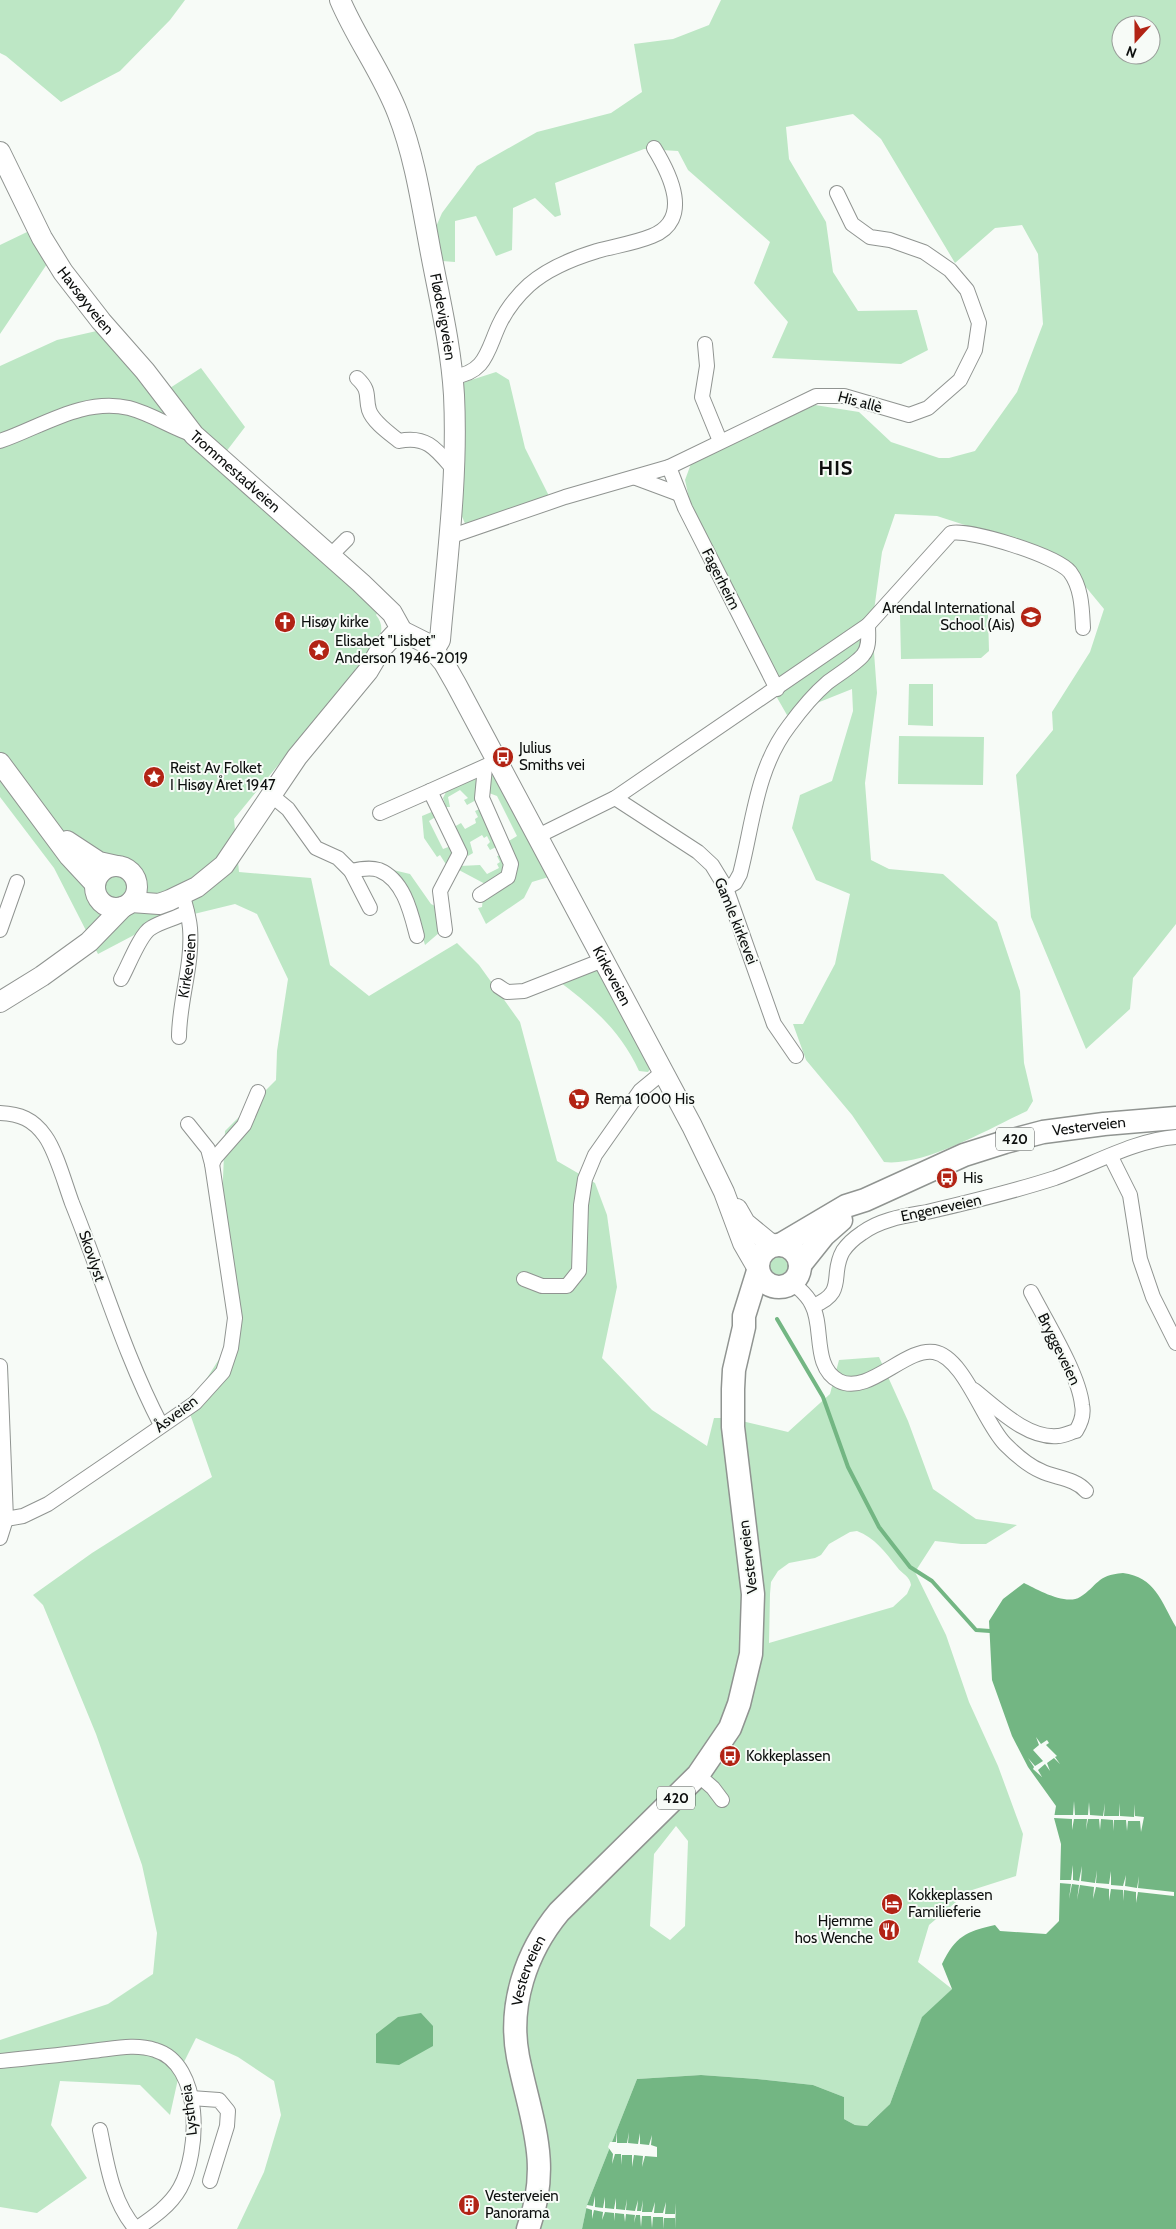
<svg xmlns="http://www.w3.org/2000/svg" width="1176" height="2229" viewBox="0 0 1176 2229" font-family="Cabin,sans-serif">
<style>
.green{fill:#bde7c5;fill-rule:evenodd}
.water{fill:#73b683}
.pier{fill:#f7fbf7}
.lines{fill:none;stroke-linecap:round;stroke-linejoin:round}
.stream{stroke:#73b683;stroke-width:4}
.street-casing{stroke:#909491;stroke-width:16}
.secondary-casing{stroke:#909491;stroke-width:22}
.primary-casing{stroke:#909491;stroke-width:25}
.street{stroke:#fff;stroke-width:14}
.secondary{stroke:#fff;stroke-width:20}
.primary{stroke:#fff;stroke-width:22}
.labels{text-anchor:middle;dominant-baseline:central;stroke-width:4;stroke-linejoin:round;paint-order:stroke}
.shield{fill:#f7fbf7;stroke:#535654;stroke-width:1}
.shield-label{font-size:14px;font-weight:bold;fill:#0d0f0e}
.street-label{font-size:15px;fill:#0d0f0e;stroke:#f7fbf7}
.poi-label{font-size:15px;fill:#0d0f0e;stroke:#f7fbf7;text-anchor:start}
.district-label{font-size:20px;font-weight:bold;letter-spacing:1px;fill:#0d0f0e;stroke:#f7fbf7}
</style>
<rect width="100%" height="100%" fill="#f7fbf7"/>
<!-- green -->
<path class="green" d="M0 0H185L170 20 120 71 61 102 6 56 0 53Z
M721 0H1176V924L1133 978 1130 1009 1086 1049 1031 917 1016 775 1053 730 1052 712 1090 652 1104 609 1071 569 1005 538 937 516 895 514 882 552 872 625 877 693 865 783 871 860 889 869 943 874 997 922 1020 991 1024 1063 1033 1101 1027 1111C990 1128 924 1167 884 1162L852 1115 806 1060 793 1024H803L835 964 850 894 816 880 792 828 800 795 832 781 853 711 852 689 787 715 760 668 697 535 685 480 692 461 815 405 859 412 891 442 939 458H949L975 451 1017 392 1043 324 1038 254 1022 225 995 228 955 263 881 139 853 114 786 127 789 159 826 222 833 272 858 311 917 310 928 350 901 364 772 358 788 322 754 283 770 242 688 170 678 151 644 149 555 183 561 215 555 217 535 198 513 208 512 250 496 256 476 216 455 221V262L442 261 435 229 442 213 477 166 537 132 611 113 642 92 634 44 673 39 709 25ZM1121 25H1151V55H1121Z
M27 232 49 261 0 334V245Z
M101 330 159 395 201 368 245 427 219 461 380 609 376 615C384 625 382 633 377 644L234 819 239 872 311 878 330 965 369 996 457 943 479 965 520 1022 557 1161 595 1183 607 1215 617 1287 602 1358 652 1410 707 1446 714 1418H729L788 1432 830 1394 839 1360 879 1357 908 1421 933 1489 976 1519 1017 1525 986 1544H961L935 1541 915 1572 946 1635 969 1702 998 1766 1023 1834 1016 1876 969 1891 929 1925 918 1962 952 1989 922 2018 890 2104 867 2126 855 2125 844 2119V2097L813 2085 757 2079 701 2075 637 2079 587 2205 582 2229H237L264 2172 281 2115 274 2081 238 2057 196 2038 180 2070 170 2115 140 2085 60 2081 51 2125 87 2178 37 2213 0 2207V2040L108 2004 153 1974 157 1933 142 1865 96 1734 43 1605 33 1595 92 1553 212 1477 188 1408 228 1345 230 1273 222 1202 225 1131 276 1080 277 1051 288 979 257 914 235 904 157 923 98 954 54 868 0 797V366L57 340ZM857 1531C874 1537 886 1553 897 1567 902 1574 910 1576 911 1585L907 1594 893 1607 769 1643 770 1594 771 1582 778 1571 789 1563 815 1558 821 1555 829 1544 850 1532ZM676 1826 688 1841 685 1926 670 1940 650 1926 654 1854Z
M496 372 509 380 525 448 549 496 466 526 461 514 465 414 459 387 465 382Z
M988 614 989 651 981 658 901 659 900 615Z
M909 684H933V726L908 725Z
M899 736 984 737 983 785 898 784Z
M492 773 552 876 532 882 524 898 486 924 478 908 482 907 483 898 507 881V842L517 836 497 796 489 793V776Z
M476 776 479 779 478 799 467 805 464 800 468 798 460 790 448 797 450 807H446L443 798 449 786Z
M482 808 500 845 490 850 487 845 490 842 487 836 484 838 482 835 470 842 473 853 468 856 454 827 461 823 465 829 476 823 475 819 478 817 475 811Z
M434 811 437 816 429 821 443 849 451 846 454 854 447 866 440 855 437 857 424 838 422 816Z
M504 855 506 869 489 886 457 869 460 866 480 865 487 874 499 868 497 864 500 862 497 856Z
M389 869 410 874 431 904 435 906 440 932 425 945 415 911Z
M598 963 652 1066 648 1072 639 1071C621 1031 591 1005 557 980Z
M768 1265a11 11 0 1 1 22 0a11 11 0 1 1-22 0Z"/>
<!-- water -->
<path class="water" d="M1123 1573C1155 1577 1161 1601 1176 1627V2229H582L587 2205 637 2079 701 2075 757 2079 813 2085 844 2097V2119L855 2125 867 2126 890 2104 922 2017 952 1989 942 1964C956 1936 965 1932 995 1925L1000 1931 1046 1934 1059 1921 1061 1844 1054 1818 1056 1806 1028 1767 1012 1736 992 1680 989 1621 1003 1599 1024 1583C1036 1589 1066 1606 1080 1597 1098 1586 1096 1575 1123 1573Z
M421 2013 433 2026V2046L399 2065 376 2063V2034L398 2017Z"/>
<!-- pier -->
<path class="pier" d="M1036 1737 1041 1744 1047 1740 1049 1743 1046 1745 1057 1756 1055 1757 1060 1764 1054 1758 1047 1763 1050 1771 1045 1764 1038 1770 1042 1777 1033 1769 1034 1767 1028 1758 1035 1766 1043 1761 1033 1750 1039 1745Z
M1074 1801 1075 1815H1088L1089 1802 1090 1815 1103 1816 1105 1803 1104 1816H1119V1803L1120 1816 1134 1817 1135 1804V1816L1144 1817 1141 1832 1140 1821H1128L1127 1831 1126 1820H1114L1113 1831V1820L1101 1819 1100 1830 1099 1819H1088L1086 1830 1087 1819H1074L1072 1830V1819L1054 1818V1815H1073Z
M1073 1865V1880L1079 1881 1082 1866 1081 1881 1095 1883 1097 1870 1096 1883 1109 1884 1111 1871V1885L1123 1886 1126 1875 1125 1886 1137 1888 1139 1876 1138 1888 1174 1892V1896L1138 1892 1136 1903V1892L1124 1890 1123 1901V1890L1111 1889 1109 1901V1889L1096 1887 1093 1899 1094 1887 1080 1885 1077 1900 1079 1885 1072 1884 1069 1899 1071 1884 1059 1883V1880H1071Z
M617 2131V2143H627L629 2132 628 2143 638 2144 640 2133V2144L649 2145 652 2135 651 2145 657 2147V2157L645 2156 642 2167 643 2156 634 2155 632 2167V2155H622L621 2165V2154H615L612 2164 613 2154 608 2147 610 2142H616Z
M595 2196V2207L603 2208 605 2197V2208L614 2209 616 2198V2209L625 2210 627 2199 626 2210 635 2211 638 2200 637 2211H641L643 2200 642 2212H652L655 2202 654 2213H663L666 2202 665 2214H675L676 2203 675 2229V2218H664V2229L663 2217H653L652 2228 651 2216H642L641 2227 640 2215H636L634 2223 635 2215 626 2214 625 2222 624 2214 615 2213 614 2221V2213L605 2212 602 2220 603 2212 594 2210 592 2219V2210L586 2208 587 2205 593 2206Z"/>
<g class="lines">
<!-- stream -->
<path class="stream" d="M777 1319 823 1397 848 1467 879 1527 910 1567 932 1581 976 1630 990 1631"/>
<!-- street casing -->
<g class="street-casing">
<g id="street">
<path d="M705 344 707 366 702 397 720 441"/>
<path d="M452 377C486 373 487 351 499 325 506 310 517 296 529 285 546 270 574 258 597 251 615 246 635 243 652 236 693 220 670 174 654 148"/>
<path d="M357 378C371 391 365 396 369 410 373 422 389 433 399 441 427 435 437 450 454 470"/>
<path d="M0 441C41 427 84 397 129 408 152 414 172 428 194 435"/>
<path d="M669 467 685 508 777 689"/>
<path d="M636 478 679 494"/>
<path d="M449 537 565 497 669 467 816 396H844L909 415 928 408 960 380 975 350 979 323 967 290 950 270 924 252 890 240 870 237 852 224 837 193"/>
<path d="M331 555 347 539"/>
<path d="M271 795 288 809 316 848 338 858 351 871 370 908"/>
<path d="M615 798 698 852 712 865 726 888 774 1024 796 1056"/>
<path d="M380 813 430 791"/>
<path d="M538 836 615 798 868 625 951 533C971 529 1057 556 1070 572 1082 588 1082 610 1083 628"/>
<path d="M351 871C360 869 370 867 379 870 404 880 411 913 417 936"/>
<path d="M726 888 735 883 740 874C753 824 756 769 789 726 800 711 813 695 827 683 836 676 857 663 863 655 870 647 868 635 868 625"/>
<path d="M480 895 508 877 511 864 482 798 485 767"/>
<path d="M0 930 17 882"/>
<path d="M445 930 440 891 460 853 430 791 497 761"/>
<path d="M121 979C128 967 140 934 151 928 162 921 175 919 187 912"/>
<path d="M498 986 507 992 524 991 603 960"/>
<path id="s1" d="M179 1037C179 1001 193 965 190 928 189 916 185 904 182 893"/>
<path d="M0 1113C20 1114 33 1119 45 1136 56 1151 65 1184 72 1203 102 1277 124 1354 161 1425"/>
<path d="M1111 1157 1130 1195 1140 1259 1153 1297 1176 1343"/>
<path d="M212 1164 215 1158 244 1125 258 1092"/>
<path d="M524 1279 542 1286H567L579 1271 581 1205 585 1179 595 1155 640 1091 663 1072"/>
<path d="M792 1282C799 1289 808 1295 812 1305 824 1327 812 1367 839 1381 868 1396 906 1347 934 1352 964 1357 984 1423 1005 1444 1014 1453 1029 1466 1041 1471 1055 1478 1075 1478 1086 1491"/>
<path d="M813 1306C848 1292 829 1275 843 1251 847 1245 856 1237 862 1233 881 1219 905 1216 927 1212 970 1202 1012 1192 1055 1178 1094 1164 1135 1140 1176 1137"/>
<path d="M0 1366 6 1519 0 1538"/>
<path d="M974 1390C997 1408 1027 1439 1058 1436 1064 1436 1071 1432 1076 1431 1081 1423 1084 1414 1082 1405 1079 1374 1046 1321 1031 1292"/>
<path d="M6 1519 23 1516 48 1504 114 1459 195 1403 223 1372 231 1348 235 1318 212 1164 208 1149 188 1124"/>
<path d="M698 1775 713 1788 722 1800"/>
<path d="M0 2061C30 2058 61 2055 91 2051 112 2049 135 2043 155 2050 203 2064 200 2152 180 2188 170 2206 152 2218 136 2229"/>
<path d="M191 2098 219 2100 228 2111 227 2126 210 2181"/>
<path d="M100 2130C107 2164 112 2202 136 2229"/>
</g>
</g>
<!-- secondary casing -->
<g class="secondary-casing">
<g id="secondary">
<path id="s2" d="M340 0C357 40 383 74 398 114 414 155 421 200 429 243 438 293 451 344 454 395 458 477 447 559 440 640L434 650"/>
<path id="s3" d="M0 152 42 238 63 272 101 321 145 371 194 435 361 583 392 613 402 631"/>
<path id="s4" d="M402 631 428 644 444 663 456 684 692 1126 724 1192 743 1243 758 1269"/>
<path d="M0 763 69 856 95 884"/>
<path d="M67 841 99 862 117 866"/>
<circle cx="116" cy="887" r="21"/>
<path d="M131 902 159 904 170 900 197 887 224 865 297 757 368 671 381 649 394 635 402 631"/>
<path d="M0 1002 42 976 89 942 123 907"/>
<path d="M737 1209 745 1223 773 1246"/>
</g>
</g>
<!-- primary casing -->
<g class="primary-casing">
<g id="primary">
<path id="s5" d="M780 1245 846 1206 865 1200 964 1155 1005 1142 1043 1132 1104 1124 1176 1118"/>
<circle cx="779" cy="1266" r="21"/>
<path d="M800 1265 824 1235 841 1220"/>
<path id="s6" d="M528 2229C552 2163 531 2121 518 2057 508 2005 526 1952 559 1912L698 1775 730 1728 739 1704 751 1654 753 1594 733 1427V1389L734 1370 744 1327V1316L758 1271"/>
</g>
</g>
<!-- street -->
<use href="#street" class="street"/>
<!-- secondary -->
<use href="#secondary" class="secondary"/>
<!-- primary -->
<use href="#primary" class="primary"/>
</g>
<!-- icons -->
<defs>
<g id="school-disc" transform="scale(1.125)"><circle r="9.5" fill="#b22415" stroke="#f7fbf7"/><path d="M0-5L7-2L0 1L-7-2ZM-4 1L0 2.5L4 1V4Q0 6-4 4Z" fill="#fff"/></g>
<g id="church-disc" transform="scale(1.125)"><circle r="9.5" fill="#b22415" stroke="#f7fbf7"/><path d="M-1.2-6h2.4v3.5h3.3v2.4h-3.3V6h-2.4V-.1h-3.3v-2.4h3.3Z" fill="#fff"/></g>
<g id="sight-disc" transform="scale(1.125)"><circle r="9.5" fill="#b22415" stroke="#f7fbf7"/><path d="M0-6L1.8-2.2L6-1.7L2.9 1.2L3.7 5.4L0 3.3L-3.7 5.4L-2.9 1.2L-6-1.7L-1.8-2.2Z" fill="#fff"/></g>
<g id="bus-disc" transform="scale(1.125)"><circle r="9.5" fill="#b22415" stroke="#f7fbf7"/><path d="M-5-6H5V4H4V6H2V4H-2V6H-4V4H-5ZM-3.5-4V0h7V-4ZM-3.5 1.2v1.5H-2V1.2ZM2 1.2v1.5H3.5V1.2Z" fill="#fff"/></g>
<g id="supermarket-disc" transform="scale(1.125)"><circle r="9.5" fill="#b22415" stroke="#f7fbf7"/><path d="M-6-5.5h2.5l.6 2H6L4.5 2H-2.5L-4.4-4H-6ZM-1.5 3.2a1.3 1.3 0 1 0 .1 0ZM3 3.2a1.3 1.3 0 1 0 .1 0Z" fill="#fff"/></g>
<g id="hotel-disc" transform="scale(1.125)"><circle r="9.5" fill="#b22415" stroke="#f7fbf7"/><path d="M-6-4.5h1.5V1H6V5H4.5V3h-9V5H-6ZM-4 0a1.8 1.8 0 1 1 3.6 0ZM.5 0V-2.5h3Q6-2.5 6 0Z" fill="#fff"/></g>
<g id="restaurant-disc" transform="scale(1.125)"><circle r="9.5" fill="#b22415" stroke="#f7fbf7"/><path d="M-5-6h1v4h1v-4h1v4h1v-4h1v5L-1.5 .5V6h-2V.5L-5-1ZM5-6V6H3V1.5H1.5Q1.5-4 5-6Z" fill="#fff"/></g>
<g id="building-disc" transform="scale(1.125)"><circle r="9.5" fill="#b22415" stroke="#f7fbf7"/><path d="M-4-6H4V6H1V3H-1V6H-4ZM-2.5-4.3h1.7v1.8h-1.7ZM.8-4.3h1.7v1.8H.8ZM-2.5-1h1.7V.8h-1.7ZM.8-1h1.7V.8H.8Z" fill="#fff"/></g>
</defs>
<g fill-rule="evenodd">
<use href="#school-disc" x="1031" y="617"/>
<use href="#church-disc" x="285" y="622"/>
<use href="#sight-disc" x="319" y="650"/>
<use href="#bus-disc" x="503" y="757"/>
<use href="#sight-disc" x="154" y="777"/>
<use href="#supermarket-disc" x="579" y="1099"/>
<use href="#bus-disc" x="947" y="1178"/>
<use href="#bus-disc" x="730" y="1756"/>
<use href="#hotel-disc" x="892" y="1904"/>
<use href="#restaurant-disc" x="889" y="1930"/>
<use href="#building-disc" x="469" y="2205"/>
</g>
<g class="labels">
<!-- shield labels -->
<g class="shield">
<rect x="996" y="1127.5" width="38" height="23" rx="4"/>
<rect x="657" y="1786.5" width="38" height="23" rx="4"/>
</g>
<g class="shield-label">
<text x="1015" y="1139">420</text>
<text x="676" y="1798">420</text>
</g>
<!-- street labels -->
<g class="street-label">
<text stroke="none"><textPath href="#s3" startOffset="172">Havsøyveien</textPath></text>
<text stroke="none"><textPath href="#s2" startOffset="336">Flødevigveien</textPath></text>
<text transform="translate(860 402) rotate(15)">His allè</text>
<text stroke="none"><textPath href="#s3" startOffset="400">Trommestadveien</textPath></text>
<text transform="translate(721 579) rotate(63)">Fagerheim</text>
<text transform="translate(736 921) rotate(68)">Gamle kirkevei</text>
<text stroke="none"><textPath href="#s1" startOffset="72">Kirkeveien</textPath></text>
<text stroke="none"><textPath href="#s4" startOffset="409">Kirkeveien</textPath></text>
<text stroke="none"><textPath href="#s5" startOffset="334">Vesterveien</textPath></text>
<text transform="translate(941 1208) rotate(-12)">Engeneveien</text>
<text transform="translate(92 1256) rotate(71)">Skovlyst</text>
<text transform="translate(1059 1349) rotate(64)">Bryggeveien</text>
<text transform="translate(176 1414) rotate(-37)">Åsveien</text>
<text transform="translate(748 1557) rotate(-97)">Vesterveien</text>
<text stroke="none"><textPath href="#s6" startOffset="264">Vesterveien</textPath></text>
<text transform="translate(189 2110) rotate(-97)">Lystheia</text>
</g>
<!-- poi labels -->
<g class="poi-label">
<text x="1015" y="608" text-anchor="end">Arendal International<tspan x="1015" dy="17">School (Ais)</tspan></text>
<text x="301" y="622">Hisøy kirke</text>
<text x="335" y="641">Elisabet "Lisbet"<tspan x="335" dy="17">Anderson 1946-2019</tspan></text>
<text x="519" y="748">Julius<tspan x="519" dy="17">Smiths vei</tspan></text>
<text x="170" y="768">Reist Av Folket<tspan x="170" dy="17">I Hisøy Året 1947</tspan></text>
<text x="595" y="1099">Rema 1000 His</text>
<text x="963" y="1178">His</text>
<text x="746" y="1756">Kokkeplassen</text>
<text x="908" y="1895">Kokkeplassen<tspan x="908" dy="17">Familieferie</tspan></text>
<text x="873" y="1921" text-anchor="end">Hjemme<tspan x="873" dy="17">hos Wenche</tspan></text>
<text x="485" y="2196">Vesterveien<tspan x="485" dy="17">Panorama</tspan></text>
</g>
<!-- district labels -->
<g class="district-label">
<text x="836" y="468">HIS</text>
</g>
</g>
<!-- north arrow -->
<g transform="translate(1136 40) rotate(201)"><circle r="24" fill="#f7fbf7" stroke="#999d9a"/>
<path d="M0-4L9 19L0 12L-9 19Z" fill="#b22415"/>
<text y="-8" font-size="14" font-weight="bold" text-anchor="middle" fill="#0d0f0e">N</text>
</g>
</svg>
